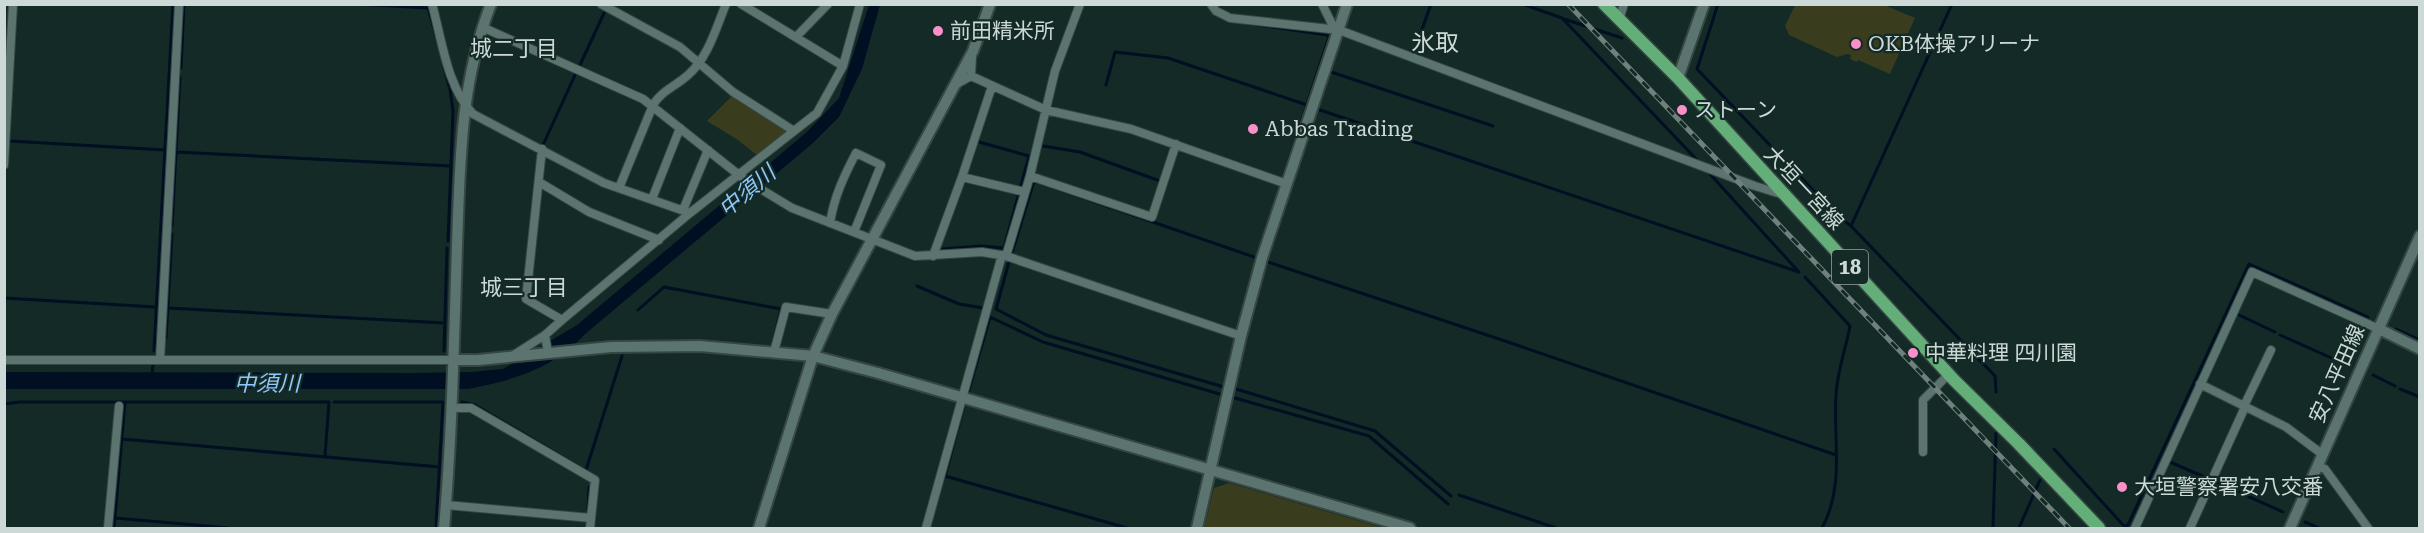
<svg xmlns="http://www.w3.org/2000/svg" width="2424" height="533" viewBox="0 0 2424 533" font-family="'Roboto Serif','Noto Sans JP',serif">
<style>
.green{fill:#393d1d}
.water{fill:#000f22}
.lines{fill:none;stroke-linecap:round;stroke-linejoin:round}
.stream{stroke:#000f22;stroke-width:3}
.street-casing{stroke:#364643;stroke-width:10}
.secondary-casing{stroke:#364643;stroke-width:14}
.primary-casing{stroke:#364643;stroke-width:15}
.street{stroke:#5c746f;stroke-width:8}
.secondary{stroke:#5c746f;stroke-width:10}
.primary{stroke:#64af79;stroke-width:12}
.rail-casing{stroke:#6f807d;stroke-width:5}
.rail{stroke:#142a26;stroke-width:3;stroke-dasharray:9;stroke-linecap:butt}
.poi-dot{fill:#f990ca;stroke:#142a26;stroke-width:2}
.labels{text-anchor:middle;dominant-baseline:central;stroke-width:4.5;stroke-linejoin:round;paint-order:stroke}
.shield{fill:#142a26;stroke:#95a4a1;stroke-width:1.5}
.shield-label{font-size:20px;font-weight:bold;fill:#ccd9d6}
.poi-label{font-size:21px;fill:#ccd9d6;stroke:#142a26;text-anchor:start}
.street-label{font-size:21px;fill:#ccd9d6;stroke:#142a26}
.neighbourhood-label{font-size:22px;fill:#ccd9d6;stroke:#142a26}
.water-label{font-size:22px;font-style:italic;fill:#91c8fb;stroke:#142a26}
.quarter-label{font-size:24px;fill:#ccd9d6;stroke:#142a26}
</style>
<rect width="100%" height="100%" fill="#142a26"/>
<!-- green -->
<path class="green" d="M1795 5H1884L1915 18 1890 74 1858 60 1857 62 1850 59 1851 55 1847 54 1837 57 1789 35 1785 26Z
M733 95 787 130 758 156 738 140 707 121Z
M1229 483 1383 528H1204L1214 488Z"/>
<!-- water -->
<path class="water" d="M869 5H880L862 69 839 117 813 143 585 334C553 369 513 380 468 389H5L4 372 411 373 471 372 503 369 577 325 808 131 839 98Z"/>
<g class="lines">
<!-- stream -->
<path class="stream" d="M356 4 428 8
M427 4 438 43
M1522 4 1562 18 1698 161
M1718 4 1697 69 1833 211
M1952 4 1851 226 1995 376 1996 392
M1564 19 1622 38
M1245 23 1327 35 1329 37 1284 175
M1414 52 1431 4
M580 65 605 11
M444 67 449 86
M181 68 184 4
M1331 72 1493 126
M1106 85 1115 52 1168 58 1307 105
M1320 110 1799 272
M10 141 165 150
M543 145 575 75
M1043 146 1080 152 1160 181
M176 152 451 166
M1710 174 1798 271
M1842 219 1851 226
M172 226 180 77
M448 241 453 111 450 89
M942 249 981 246 1004 248 1029 156 979 142
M1012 253 1034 181 1257 258
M1009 262 996 309 1046 335 1224 387
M1268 262 1508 342 1836 455
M1805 277 1850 326C1846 348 1837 372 1836 395 1833 440 1845 486 1822 528
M917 286 959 304 983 308
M4 298 155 307
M168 308 445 323
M638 310 664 287 781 309 773 342
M2239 315 2275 332
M2396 329 2420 340
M2280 335 2347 365
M166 338 172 234
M154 351 173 4
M444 351 447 248
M152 375 153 365
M2373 375 2395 386
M1236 389 1375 431 1451 496
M2400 389 2420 397
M968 393 990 317 1043 342 1223 395
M1235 398 1369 436 1448 504
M334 402H443L436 528
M462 402 475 405 578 466
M4 404 20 402H329L325 456
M964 406 945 476 1127 528
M122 439 440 467
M2054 449 2124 526 2128 525 2249 264 2368 317
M2170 462 2209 479
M584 469 586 470 622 356
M2216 482 2283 512
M1459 495 1556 528
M588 510 589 487
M115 518 229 528
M2305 522 2319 528
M114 528 125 402
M1993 528 1996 433
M2019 528 2040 480
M2419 528 2420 527"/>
<!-- street casing -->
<g class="street-casing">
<path id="street" d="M432 4C442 40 447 87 473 114L604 183 690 213
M601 4 680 47 733 92 794 131 817 113 843 66 860 4
M741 4 843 66
M1211 4 1216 11 1230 18 1339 30 1755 186 1781 194
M1322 4 1332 24 1339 30
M1619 20 1624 4
M482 27 643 99 744 179 792 208 915 256 982 252 1006 256 1241 336
M796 37 828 4
M971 76 1046 110 1131 129 1287 184
M955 85 971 76 972 56
M992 86 962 177 1025 192
M542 149 526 299 562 320 690 213 794 131
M4 165 13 4
M1030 176 1152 217 1176 144
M539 182 589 212 659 240
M619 188 653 105C661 91 676 86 688 75 708 58 716 28 726 4
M652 199 680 128
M683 210 708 150
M830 223C834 197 844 176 856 153L881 165 854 232
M933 256 962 177
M1006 256 1030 176 1055 71 1080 4
M545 335 548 353
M774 352 786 307 832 314
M512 356 545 335 562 320
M4 360H453
M160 360 179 4
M2200 384 2286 427 2322 454
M2244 406 2271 350
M452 408H471L595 480 590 528
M1923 452V400L1949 374
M2317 466 2325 469 2368 528
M446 505 591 518
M108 528 119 406
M926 528 1002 255
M2135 528 2252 272 2379 329
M2190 528 2245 407"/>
</g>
<!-- secondary casing -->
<g class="secondary-casing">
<path id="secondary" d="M1678 78 1704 4
M2379 329 2420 349
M453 360H478L611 347 700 346 813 356 878 373 1410 528
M444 528C452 435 454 340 457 246 460 163 460 83 491 4
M759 528 813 356 832 314 973 51 990 4
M1197 528 1241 336 1262 258 1347 4
M2290 528 2420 236"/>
</g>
<!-- primary casing -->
<g class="primary-casing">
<path id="primary" d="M1604 4 1678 78 1954 380 2019 444 2099 528"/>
</g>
<!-- street -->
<use href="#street" class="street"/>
<!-- secondary -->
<use href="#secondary" class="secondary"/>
<!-- primary -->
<use href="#primary" class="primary"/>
<!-- rail casing -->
<g class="rail-casing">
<path id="rail" d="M1568 4 2069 528"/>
</g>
<!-- rail -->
<use href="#rail" class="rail"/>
</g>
<!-- markers -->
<g class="poi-dot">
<circle cx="938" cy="31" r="6"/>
<circle cx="1856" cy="44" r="6"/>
<circle cx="1682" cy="110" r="6"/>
<circle cx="1253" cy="129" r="6"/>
<circle cx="1913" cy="353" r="6"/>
<circle cx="2122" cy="487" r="6"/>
</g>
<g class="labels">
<!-- shield labels -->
<rect class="shield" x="1832" y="250" width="36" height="34" rx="4.5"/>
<g class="shield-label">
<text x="1850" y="267">18</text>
</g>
<!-- poi labels -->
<g class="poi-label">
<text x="950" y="31">前田精米所</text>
<text x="1868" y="44">OKB体操アリーナ</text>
<text x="1694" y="110">ストーン</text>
<text x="1265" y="129">Abbas Trading</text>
<text x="1925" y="353">中華料理 四川園</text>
<text x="2134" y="487">大垣警察署安八交番</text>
</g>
<!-- street labels -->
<g class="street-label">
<text transform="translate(1804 188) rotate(47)">大垣一宮線</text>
<text transform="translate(2337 374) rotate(-66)">安八平田線</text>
</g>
<!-- neighbourhood labels -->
<g class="neighbourhood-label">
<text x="514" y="48">城二丁目</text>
<text x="524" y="287">城三丁目</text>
</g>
<!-- water labels -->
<g class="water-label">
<text transform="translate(747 191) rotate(-40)">中須川</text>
<text x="267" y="383">中須川</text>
</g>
<!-- quarter labels -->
<g class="quarter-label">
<text x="1435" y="43">氷取</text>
</g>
</g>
<!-- border -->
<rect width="2424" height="533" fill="none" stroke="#ccd9d6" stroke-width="12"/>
</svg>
